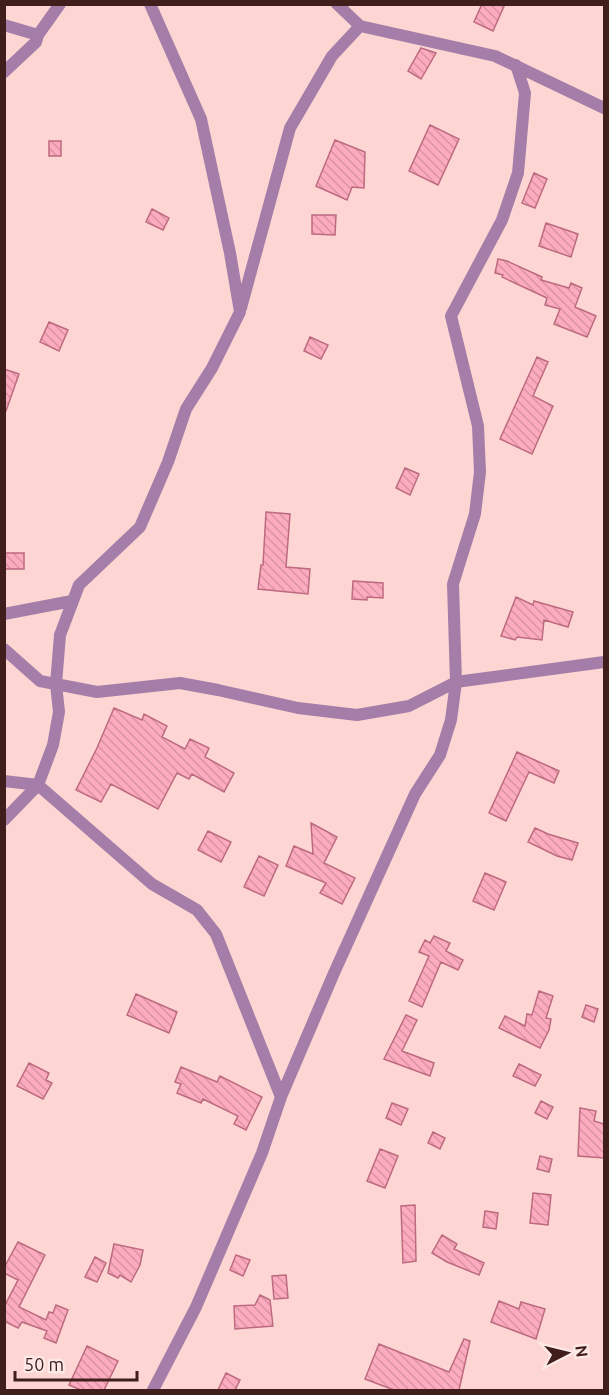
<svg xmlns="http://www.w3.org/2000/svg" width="609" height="1395" viewBox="0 0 609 1395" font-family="Ubuntu,sans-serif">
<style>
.building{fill:url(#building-back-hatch);stroke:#bd6a80;stroke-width:1.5}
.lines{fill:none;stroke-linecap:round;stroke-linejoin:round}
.street{stroke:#a47ea8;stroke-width:12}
</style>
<defs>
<pattern id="building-back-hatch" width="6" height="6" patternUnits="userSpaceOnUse" patternTransform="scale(1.5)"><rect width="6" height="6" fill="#fdacc0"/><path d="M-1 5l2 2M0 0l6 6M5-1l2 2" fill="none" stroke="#da94a4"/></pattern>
</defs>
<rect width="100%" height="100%" fill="#fdd6d3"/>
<!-- building -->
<path class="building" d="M482 4H505L493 31 474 22Z
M421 48 436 53 421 79 408 71Z
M430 125 459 139 438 185 409 171Z
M335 140 365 152 364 188 352 187 347 200 316 186Z
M49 141H61V156H49Z
M534 173 547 179 535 208 522 203Z
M152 209 169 218 163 230 146 222Z
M312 215H336L335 235 312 234Z
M546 223 578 234 571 257 539 246Z
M498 259 507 261 542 277 541 280 569 288 571 283 582 288 575 307 596 316 587 337 554 324 560 309 545 305 547 298 502 277 503 275 495 273Z
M49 322 68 330 59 351 40 342Z
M310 337 328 345 321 359 304 351Z
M537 357 548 362 533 396 553 406 532 454 500 439Z
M4 369 19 374 6 411 4 410Z
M405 468 419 474 410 495 396 488Z
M266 512 290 514 286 567 310 569 308 594 258 589 261 565H263Z
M4 553H24V569H4Z
M353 581 383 583V598L367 597V600L352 599Z
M516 597 533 605 534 601 573 612 568 627 544 620 542 640 517 637 515 640 501 636Z
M114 708 142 720 144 714 167 726 162 737 185 749 190 739 209 748 205 757 234 773 224 792 192 774 189 779 177 773 158 809 111 784 101 802 76 790 97 748Z
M517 752 559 771 554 783 529 772 506 821 489 813Z
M311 823 337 837 324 863 355 878 342 904 320 893 326 883 286 866 294 846 313 854Z
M535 828 548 834 578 843 572 860 557 856 528 842Z
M208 831 231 842 221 862 198 850Z
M259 856 278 865 264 896 244 887Z
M485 873 506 882 494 910 473 901Z
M434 936 450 943 446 951 463 960 458 970 441 962 422 1007 409 1001 429 956 419 952 425 940 430 943Z
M539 991 553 996 546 1018 551 1019 549 1030 540 1048 499 1028 505 1016 525 1026 527 1014 532 1015Z
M136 994 177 1012 169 1033 127 1015Z
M586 1005 598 1009 594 1022 582 1017Z
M406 1015 417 1020 402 1051 434 1063 430 1076 384 1059Z
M29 1063 49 1073 46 1080 52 1083 43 1099 17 1086Z
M519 1064 541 1075 535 1086 513 1076Z
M181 1067 217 1082 220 1076 262 1097 246 1130 234 1124 238 1116 203 1099 201 1103 177 1093 181 1084 175 1082Z
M541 1101 553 1107 547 1119 535 1113Z
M392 1103 408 1109 401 1125 386 1118Z
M580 1108 596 1111 594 1121 604 1124V1158L578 1156Z
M433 1132 445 1138 440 1149 428 1143Z
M380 1149 398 1156 385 1188 367 1181Z
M540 1156 552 1159 549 1172 537 1169Z
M533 1193 551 1195 548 1225 530 1223Z
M415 1205 416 1261 403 1263 401 1206Z
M485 1211 498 1213 496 1229 483 1227Z
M442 1235 457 1244 454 1249 484 1263 479 1275 447 1262 432 1253Z
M18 1242 45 1255 19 1307 46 1320 49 1312 53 1313 56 1305 68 1310 56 1343 44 1338 47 1331 22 1322 18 1328 4 1321V1307L18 1280 4 1273V1268Z
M114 1244 143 1250 140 1265 131 1282 120 1275 118 1278 108 1273Z
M236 1255 250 1260 243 1276 230 1270Z
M95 1257 106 1263 97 1282 85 1277Z
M286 1275 288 1298 274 1299 272 1276Z
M260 1295 270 1300 273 1326 235 1329 234 1306 255 1305Z
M499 1301 519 1309 521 1302 545 1309 536 1339 491 1322Z
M464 1339 470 1341 459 1390H394L365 1379 379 1344 449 1372Z
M87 1346 118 1361 104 1390H81L69 1385Z
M226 1373 240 1380 235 1390H218Z"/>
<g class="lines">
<!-- street -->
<path class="street" d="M337 4 360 26
M4 25 38 35
M4 72 36 42 38 35 60 4
M241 308 290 128 332 56 360 26 495 56 604 108
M4 614 72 601
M4 649 40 681 97 692 180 683 218 690 298 708 357 715 409 706 456 682 604 662
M4 781 38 785 152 884 197 910 216 934 281 1097
M4 820 38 785 53 745 59 712 56 684 60 635 79 585 140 527 168 462 186 409 212 368 240 312 230 253 201 119 150 4
M153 1390 196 1307 262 1153 281 1097 334 973 415 794 440 755 451 720 456 682 453 584 475 514 480 472 478 426 451 316 502 220 518 173 525 93 516 65"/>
</g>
<!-- border -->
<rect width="609" height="1395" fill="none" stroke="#401e1c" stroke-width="12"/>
<!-- north arrow -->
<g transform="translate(567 1353) rotate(83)" stroke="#fde9e7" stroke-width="4.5" paint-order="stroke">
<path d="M0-4.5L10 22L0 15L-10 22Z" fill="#401e1c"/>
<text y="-9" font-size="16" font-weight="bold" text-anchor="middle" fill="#401e1c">N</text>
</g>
<!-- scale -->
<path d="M15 1371v9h122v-9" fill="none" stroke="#401e1c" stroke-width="3"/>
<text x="24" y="1371" font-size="18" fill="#401e1c" stroke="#fde9e7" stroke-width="4.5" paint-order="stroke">50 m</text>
</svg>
